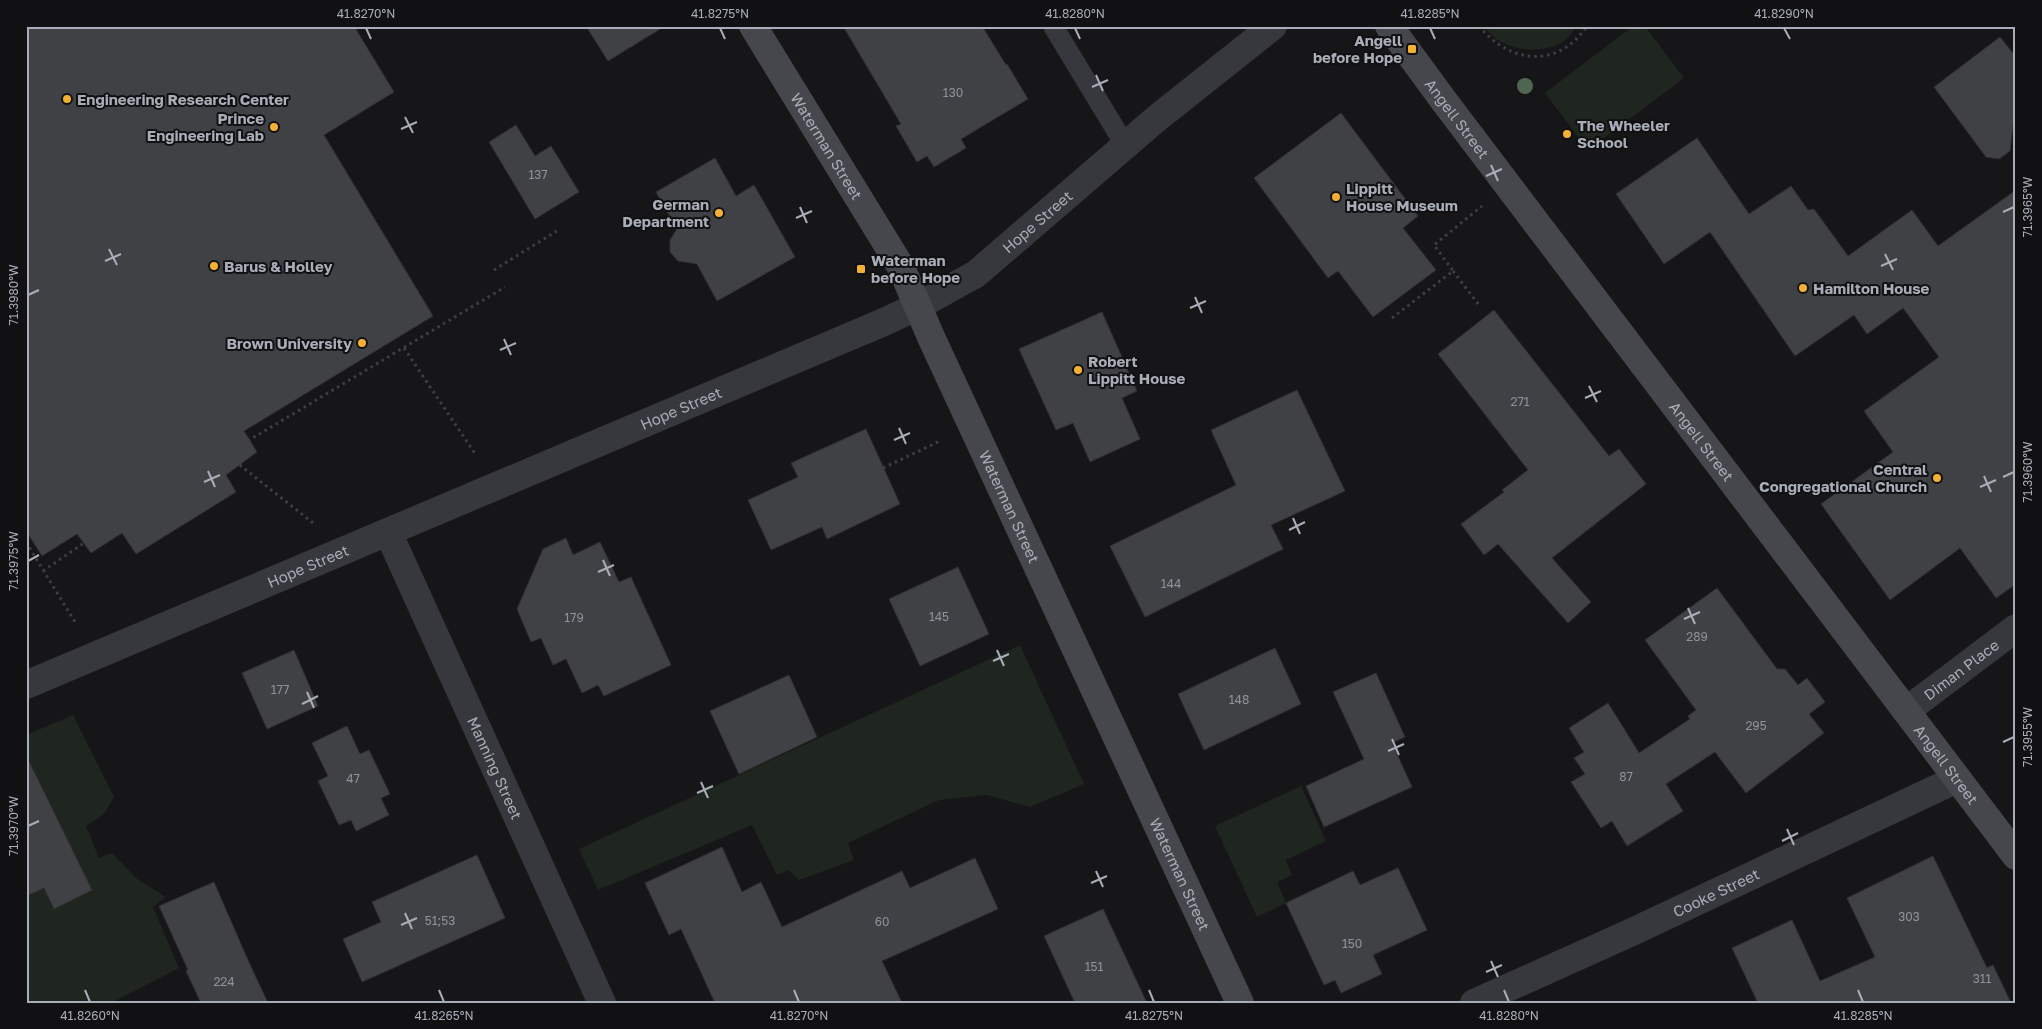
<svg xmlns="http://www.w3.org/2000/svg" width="2042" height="1029" viewBox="0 0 2042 1029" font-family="'Golos Text',sans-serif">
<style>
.green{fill:#1e261f}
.building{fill:#404145;stroke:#303034}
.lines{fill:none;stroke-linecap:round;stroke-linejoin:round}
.path{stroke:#3d3f44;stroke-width:3;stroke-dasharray:2.5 4;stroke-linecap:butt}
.service{stroke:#37383d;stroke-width:20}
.minor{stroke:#37383d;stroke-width:28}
.tertiary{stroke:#37383d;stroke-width:28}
.secondary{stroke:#45474d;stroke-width:28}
.tree{fill:#506452}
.ticks{fill:none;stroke:#a8adb8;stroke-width:2}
.poi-dot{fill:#f2b134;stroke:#111113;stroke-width:2}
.labels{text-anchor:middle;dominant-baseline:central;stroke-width:4;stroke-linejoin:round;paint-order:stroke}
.number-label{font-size:12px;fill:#8e929b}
.poi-label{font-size:15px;font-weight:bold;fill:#a8adb8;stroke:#111113;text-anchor:start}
.street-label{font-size:15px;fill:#a8adb8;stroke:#111113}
.neatline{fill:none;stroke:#a8adb8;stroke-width:2}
.ticks-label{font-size:12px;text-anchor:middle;fill:#a8adb8}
</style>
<rect width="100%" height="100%" fill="#161618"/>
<!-- green -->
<path class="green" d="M1483 26H1576C1563 54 1525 54 1501 42 1494 38 1489 32 1483 26Z
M1633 26H1645L1684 78 1588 150 1545 93Z
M1020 645 1084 784 1030 807 987 795 939 800 848 843 854 860 799 880 788 870 777 875 752 825 598 890 579 849Z
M73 715 114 797 104 814 86 826 99 858 112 853 137 879 166 897 153 907 179 968 111 1003H26V735Z
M1301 786 1326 841 1286 860 1292 875 1277 882 1286 903 1257 917 1215 826Z"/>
<!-- building -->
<path class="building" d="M26 26H354L394 92 324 135 433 316 244 431 257 452 226 475 236 492 136 554 122 533 91 553 77 534 42 556 26 531Z
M586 26H665L608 61Z
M843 26H982L1006 65 1007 64 1028 99 961 139 966 148 934 167 927 156 917 162 896 126 901 124Z
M2000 37 2016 57V124L2013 125 2010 151 1999 159 1986 157 1934 87Z
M1341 113 1418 216 1403 228 1436 270 1373 317 1338 271 1328 278 1254 178Z
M516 125 535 156 551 146 579 192 535 219 489 142Z
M1697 138 1749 214 1791 186 1808 210 1814 209 1848 256 1912 210 1938 246 2016 190V584L1996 598 1960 548 1890 600 1821 504 1893 452 1864 411 1939 357 1903 308 1867 334 1854 315 1795 356 1710 232 1664 264 1616 194Z
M715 158 736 196 754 185 795 257 717 301 697 264 678 261 670 252V240L677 229 656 192Z
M1494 310 1609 456 1619 449 1646 484 1552 558 1591 602 1568 623 1498 544 1484 555 1461 524 1504 492 1502 490 1528 470 1438 354Z
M1102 312 1137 391 1122 398 1140 439 1090 462 1073 423 1056 430 1019 349Z
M1297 390 1345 491 1271 525 1283 549 1145 617 1110 546 1236 485 1211 430Z
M866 429 900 504 827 539 822 527 771 550 748 500 798 477 791 463Z
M566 538 573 555 600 542 619 582 631 577 671 665 604 696 598 685 582 693 566 659 553 665 541 638 531 642 517 609 543 549Z
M958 567 989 634 920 666 889 599Z
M1717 588 1777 669H1785L1798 685 1807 678 1825 702 1809 714 1824 733 1746 793 1715 752 1666 784 1683 811 1627 846 1612 821 1601 828 1571 782 1585 774 1574 758 1584 752 1569 728 1608 703 1639 753 1690 719 1688 716 1696 710 1645 640Z
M1275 648 1301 704 1204 750 1178 694Z
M294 650 318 706 267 729 242 673Z
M1376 673 1405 737 1392 743 1412 787 1324 827 1306 786 1364 759 1333 692Z
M789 675 817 737 739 774 710 711Z
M347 726 360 754 369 750 390 794 381 798 389 815 356 831 351 820 339 825 318 781 328 776 312 743Z
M26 755 92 890 54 909 44 888 26 896Z
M722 847 742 892 761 882 782 927 902 871 910 888 975 858 998 909 882 961 902 1003H715L681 929 669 935 645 883Z
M477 855 505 918 362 982 343 939 381 922 372 902Z
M1933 856 1987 968 1993 965 2011 1003H1758L1732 948 1792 920 1820 981 1875 957 1847 898Z
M1398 868 1427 930 1373 955 1382 974 1341 993 1335 980 1324 985 1286 903 1353 871 1360 885Z
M214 882 247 958 268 1003H201L186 971 188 970 159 906Z
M1103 909 1147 1003H1075L1044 936Z"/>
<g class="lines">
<!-- path -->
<path class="path" d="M1479 26C1510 64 1558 69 1587 26
M494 270 560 229
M1453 271 1479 305
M1392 318 1453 271 1434 245 1482 206
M404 348 476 455
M883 468 940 441
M313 523 226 454 505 287
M26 542 75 622
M43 571 84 543
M26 575 28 578 26 579"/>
<!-- service -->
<path class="service" d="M1053 26 1125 145"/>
<!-- minor -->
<g class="minor">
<path id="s1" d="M388 532 602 1003"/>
<path id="s2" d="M1906 711 2016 628"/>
<path id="s3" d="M1474 1003 1632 932 1957 779"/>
</g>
<!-- tertiary -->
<path class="tertiary" id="s4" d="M26 685 884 322 918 306 976 274 1156 119 1273 26"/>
<!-- secondary -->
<g class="secondary">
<path id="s5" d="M753 26 901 267 931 337 1240 1003"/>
<path id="s6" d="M1389 26 1444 101 2016 856"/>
</g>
</g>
<!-- trees -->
<circle class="tree" cx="1525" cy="86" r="8"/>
<!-- ticks -->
<path class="ticks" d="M366 28 371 39M720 28 725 39M1075 28 1080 39M1430 28 1435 39M1784 28 1790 39M1096 75 1103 91M1092 87 1108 80M405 117 413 133M401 129 417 122M1491 165 1498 181M1486 176 1502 169M800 207 807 223M2003 212 2014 207M796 218 812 211M109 249 117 265M1885 254 1893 270M105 261 121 254M1881 266 1897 259M28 295 39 290M1195 297 1202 313M1190 308 1206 301M504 339 511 355M500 350 516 343M1589 386 1597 402M1585 398 1601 391M899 428 906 444M894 440 910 433M208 471 215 487M1984 476 1991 492M2003 477 2014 472M204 482 220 475M1980 487 1996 480M1293 518 1300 534M1289 530 1305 522M603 560 610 576M28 561 39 555M598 572 614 565M1688 608 1695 624M1684 619 1700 612M997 650 1004 666M993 661 1009 654M307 692 314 708M302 704 318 696M1392 739 1399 755M2003 742 2014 737M1388 751 1404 744M701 782 708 798M697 793 713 786M28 826 39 821M1787 829 1794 845M1782 841 1798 833M1096 871 1103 887M1091 883 1107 876M405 913 412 929M401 925 417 918M1491 961 1498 977M1486 972 1502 965M85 990 90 1002M439 990 444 1002M794 990 799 1002M1149 990 1154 1002M1504 990 1509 1002M1858 990 1863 1002"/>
<!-- markers -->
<g class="poi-dot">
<rect x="1407" y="44" width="10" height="10" rx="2.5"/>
<circle cx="67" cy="99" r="5"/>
<circle cx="274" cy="127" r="5"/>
<circle cx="1567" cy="134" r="5"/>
<circle cx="1336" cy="197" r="5"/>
<circle cx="719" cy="213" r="5"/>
<circle cx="214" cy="266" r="5"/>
<rect x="856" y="264" width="10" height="10" rx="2.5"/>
<circle cx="1803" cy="288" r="5"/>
<circle cx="362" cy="343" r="5"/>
<circle cx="1078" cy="370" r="5"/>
<circle cx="1937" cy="478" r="5"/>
</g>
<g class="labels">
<!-- number labels -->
<g class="number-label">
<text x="953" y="92">130</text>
<text x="538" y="174">137</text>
<text x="1520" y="401">271</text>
<text x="1171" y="583">144</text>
<text x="939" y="616">145</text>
<text x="574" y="617">179</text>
<text x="1697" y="636">289</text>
<text x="280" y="689">177</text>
<text x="1239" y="699">148</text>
<text x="1756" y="725">295</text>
<text x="1626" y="776">87</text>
<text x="353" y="778">47</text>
<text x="1909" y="916">303</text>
<text x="440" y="920">51;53</text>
<text x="882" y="921">60</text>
<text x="1352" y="943">150</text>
<text x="1094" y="966">151</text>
<text x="1982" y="978">311</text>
<text x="224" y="981">224</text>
</g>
<!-- poi labels -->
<g class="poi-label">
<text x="1402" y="40" text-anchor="end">Angell<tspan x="1402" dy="17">before Hope</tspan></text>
<text x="77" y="99">Engineering Research Center</text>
<text x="264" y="118" text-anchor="end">Prince<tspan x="264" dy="17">Engineering Lab</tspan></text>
<text x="1577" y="125">The Wheeler<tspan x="1577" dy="17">School</tspan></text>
<text x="1346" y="188">Lippitt<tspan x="1346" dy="17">House Museum</tspan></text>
<text x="709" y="204" text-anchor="end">German<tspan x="709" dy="17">Department</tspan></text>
<text x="871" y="260">Waterman<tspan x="871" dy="17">before Hope</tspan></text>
<text x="224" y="266">Barus &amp; Holley</text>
<text x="1813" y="288">Hamilton House</text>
<text x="352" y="343" text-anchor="end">Brown University</text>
<text x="1088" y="361">Robert<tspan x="1088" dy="17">Lippitt House</tspan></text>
<text x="1927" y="469" text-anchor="end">Central<tspan x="1927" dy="17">Congregational Church</tspan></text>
</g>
<!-- street labels -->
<g class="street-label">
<text stroke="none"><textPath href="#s6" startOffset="115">Angell Street</textPath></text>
<text stroke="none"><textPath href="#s5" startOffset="141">Waterman Street</textPath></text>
<text stroke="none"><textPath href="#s4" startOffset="1116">Hope Street</textPath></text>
<text stroke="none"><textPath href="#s4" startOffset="711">Hope Street</textPath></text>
<text stroke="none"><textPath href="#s6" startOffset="520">Angell Street</textPath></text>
<text stroke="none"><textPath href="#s5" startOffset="546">Waterman Street</textPath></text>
<text stroke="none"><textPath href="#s4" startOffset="306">Hope Street</textPath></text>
<text stroke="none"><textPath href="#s2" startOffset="69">Diman Place</textPath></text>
<text stroke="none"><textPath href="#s6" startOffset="925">Angell Street</textPath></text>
<text stroke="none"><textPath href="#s1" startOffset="259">Manning Street</textPath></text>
<text stroke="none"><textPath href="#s5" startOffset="951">Waterman Street</textPath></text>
<text stroke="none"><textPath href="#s3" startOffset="266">Cooke Street</textPath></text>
</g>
</g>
<!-- border -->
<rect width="2042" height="1029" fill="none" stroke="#111113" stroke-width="55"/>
<rect x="28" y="28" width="1986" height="974" class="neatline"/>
<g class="ticks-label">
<text x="366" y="18">41.8270°N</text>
<text x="720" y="18">41.8275°N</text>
<text x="1075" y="18">41.8280°N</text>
<text x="1430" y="18">41.8285°N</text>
<text x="1784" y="18">41.8290°N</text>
<text transform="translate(2028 207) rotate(-90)" y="4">71.3965°W</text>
<text transform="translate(14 295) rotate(-90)" y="4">71.3980°W</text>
<text transform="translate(2028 472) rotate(-90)" y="4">71.3960°W</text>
<text transform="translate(14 561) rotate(-90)" y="4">71.3975°W</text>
<text transform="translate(2028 737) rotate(-90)" y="4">71.3955°W</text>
<text transform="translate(14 826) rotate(-90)" y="4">71.3970°W</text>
<text x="90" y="1020">41.8260°N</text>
<text x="444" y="1020">41.8265°N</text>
<text x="799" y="1020">41.8270°N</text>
<text x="1154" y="1020">41.8275°N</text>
<text x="1509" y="1020">41.8280°N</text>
<text x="1863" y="1020">41.8285°N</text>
</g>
</svg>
